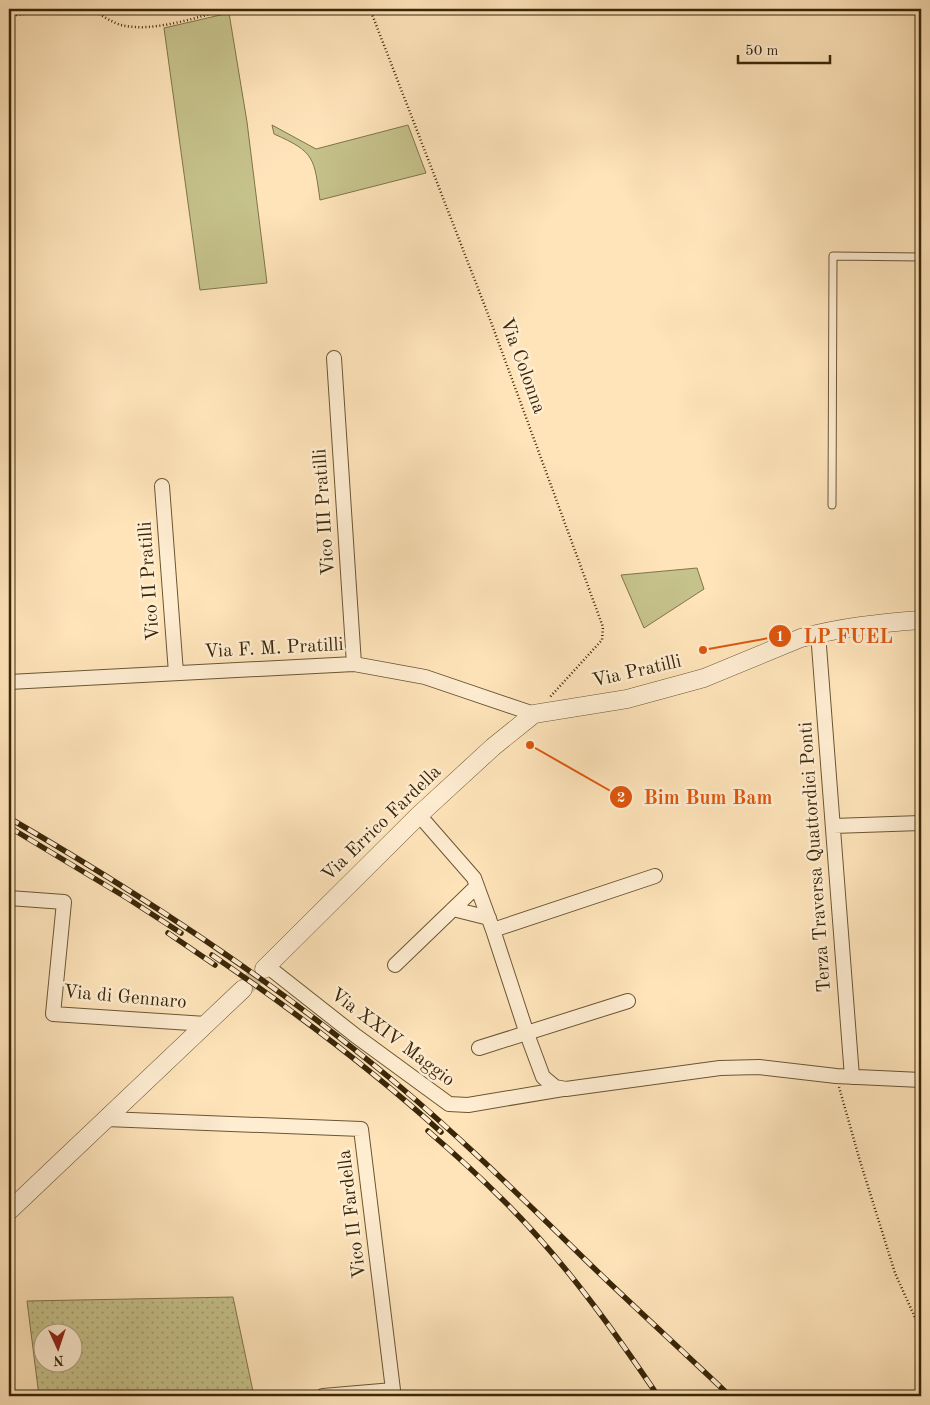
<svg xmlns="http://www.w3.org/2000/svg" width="930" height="1405" viewBox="0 0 930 1405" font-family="'Old Standard TT',serif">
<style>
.green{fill:#c6c28b;stroke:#80744a}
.park{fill:url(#park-dots);stroke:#80744a;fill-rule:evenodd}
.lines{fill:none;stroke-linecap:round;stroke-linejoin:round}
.tertiary-tunnel{stroke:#d7be96;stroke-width:18;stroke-dasharray:18 9;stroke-linecap:butt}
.service-casing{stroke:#6a5634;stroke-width:9}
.minor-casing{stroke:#6a5634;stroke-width:16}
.tertiary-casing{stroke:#6a5634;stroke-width:19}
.path{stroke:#392608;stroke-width:2.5;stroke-dasharray:1 2.5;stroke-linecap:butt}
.service{stroke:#ffedd2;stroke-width:7}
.minor{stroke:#ffedd2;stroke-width:14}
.tertiary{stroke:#ffedd2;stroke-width:18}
.rail-casing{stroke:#392608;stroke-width:5.5}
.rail{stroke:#ffedd2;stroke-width:4;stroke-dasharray:11;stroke-linecap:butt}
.labels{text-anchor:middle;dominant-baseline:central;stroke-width:5;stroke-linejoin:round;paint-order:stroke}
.street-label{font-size:19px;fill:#392608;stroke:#ffedd2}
.leader{fill:none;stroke:#df560c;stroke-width:2}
.callout-dot{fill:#df560c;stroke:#ffedd2;stroke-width:2}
.mark-label{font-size:15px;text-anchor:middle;font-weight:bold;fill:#fff}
.callout-label{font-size:20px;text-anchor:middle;font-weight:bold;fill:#df560c;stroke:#ffedd2;stroke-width:5;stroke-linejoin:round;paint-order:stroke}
</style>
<defs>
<pattern id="park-dots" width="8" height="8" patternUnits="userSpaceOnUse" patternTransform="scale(1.25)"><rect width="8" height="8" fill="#c6c28b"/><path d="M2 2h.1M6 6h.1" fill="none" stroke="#a29d70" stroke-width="1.8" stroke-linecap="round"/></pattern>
</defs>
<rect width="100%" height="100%" fill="#ffe4ba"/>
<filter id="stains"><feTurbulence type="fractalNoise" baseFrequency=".004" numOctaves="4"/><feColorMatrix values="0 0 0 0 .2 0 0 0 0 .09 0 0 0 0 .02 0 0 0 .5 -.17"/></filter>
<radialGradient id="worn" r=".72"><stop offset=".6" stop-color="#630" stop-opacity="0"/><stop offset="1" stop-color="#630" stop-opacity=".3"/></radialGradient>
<!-- green -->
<path class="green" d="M229 13 247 122 267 283 200 290 164 28Z
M272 125 316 149 408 125 426 173 320 200C314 158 315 152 274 134Z
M697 568 704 589 644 628 621 575Z"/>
<!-- park -->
<path class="park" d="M233 1297 254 1396H39L27 1301ZM42 1332H72V1362H42Z"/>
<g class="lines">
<!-- tertiary-tunnel -->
<path class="tertiary-tunnel" d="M243 989 264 969"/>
<!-- service casing -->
<g class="service-casing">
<path id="service" d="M832 505 833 256 921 257"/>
</g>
<!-- minor casing -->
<g class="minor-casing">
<path id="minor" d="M334 358 354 664
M162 486 176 673
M818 633 852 1077
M9 682 354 664 425 677 534 714
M419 815 474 878 493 930 527 1034 543 1077 555 1087 566 1089 720 1068 759 1067 836 1076 921 1080
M833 826 921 823
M9 898 64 902 53 1014 206 1024
M453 909 489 918
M493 930 655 876
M395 965 477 886
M267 966 356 1036 449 1104 468 1105 563 1089
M479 1048 628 1001
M106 1119 361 1129 393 1390 323 1396"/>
</g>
<!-- tertiary casing -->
<g class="tertiary-casing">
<path id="tertiary" d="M264 969 419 815 493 747 534 714 627 699 704 678 801 638C842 627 880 623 921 620
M9 1211 243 989"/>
</g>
<!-- path -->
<path class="path" d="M90 9C100 14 111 22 121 25 153 33 197 17 228 9
M370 9 491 322 603 627 602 640 550 697
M9 16 59 9
M839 1087 860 1161 895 1273 921 1331"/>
<!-- service -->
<use href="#service" class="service"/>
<!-- minor -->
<use href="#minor" class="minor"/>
<!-- tertiary -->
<use href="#tertiary" class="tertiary"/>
<!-- rail casing -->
<g class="rail-casing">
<path id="rail" d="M9 818C144 896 276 983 397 1084 467 1143 532 1208 598 1272 642 1314 687 1355 730 1396
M9 827 127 898 181 933
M168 933 215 965
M212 955C291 1009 369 1067 441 1132
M428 1131C455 1154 481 1178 506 1203 564 1261 612 1328 658 1396"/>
</g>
<!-- rail -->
<use href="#rail" class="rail"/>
</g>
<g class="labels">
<!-- street labels -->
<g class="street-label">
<text transform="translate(522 366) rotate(70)">Via Colonna</text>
<text transform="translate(325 512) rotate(-94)">Vico III Pratilli</text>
<text transform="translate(150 581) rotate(-94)">Vico II Pratilli</text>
<text transform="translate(274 649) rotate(-3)">Via F. M. Pratilli</text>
<text transform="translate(637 672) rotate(-13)">Via Pratilli</text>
<text transform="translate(382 824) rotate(-44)">Via Errico Fardella</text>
<text transform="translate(816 857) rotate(-94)">Terza Traversa Quattordici Ponti</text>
<text transform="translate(125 998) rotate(5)">Via di Gennaro</text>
<text transform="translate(392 1038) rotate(37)">Via XXIV Maggio</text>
<text transform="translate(353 1214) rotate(-97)">Vico II Fardella</text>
</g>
</g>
<!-- callouts -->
<path class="leader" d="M703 650L780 636M530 745L621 797"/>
<g class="callout-dot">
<circle cx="703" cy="650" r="5"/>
<circle cx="530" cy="745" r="5"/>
<circle cx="780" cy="636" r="12"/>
<circle cx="621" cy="797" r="12"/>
</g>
<g class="mark-label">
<text x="780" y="641">1</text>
<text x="621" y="802">2</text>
</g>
<g class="callout-label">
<text x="848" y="643">LP FUEL</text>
<text x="708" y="804">Bim Bum Bam</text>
</g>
<!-- margin -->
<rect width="930" height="1405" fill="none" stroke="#ffe4ba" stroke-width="30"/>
<rect x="10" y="10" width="910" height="1385" fill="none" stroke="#392608" stroke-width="2.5"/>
<rect x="15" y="15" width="900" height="1375" fill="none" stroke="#392608"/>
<!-- north arrow -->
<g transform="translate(58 1348) rotate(177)"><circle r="24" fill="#ffedd2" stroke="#b09d81"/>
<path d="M0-4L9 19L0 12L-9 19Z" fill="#8f2418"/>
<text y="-8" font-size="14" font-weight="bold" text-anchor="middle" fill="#392608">N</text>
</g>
<!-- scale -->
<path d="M738 55v8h92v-8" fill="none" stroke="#392608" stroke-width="2.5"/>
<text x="745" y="55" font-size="15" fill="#392608" stroke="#ffedd2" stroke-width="4" paint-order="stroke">50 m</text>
<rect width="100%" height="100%" filter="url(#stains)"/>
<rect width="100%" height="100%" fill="url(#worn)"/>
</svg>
